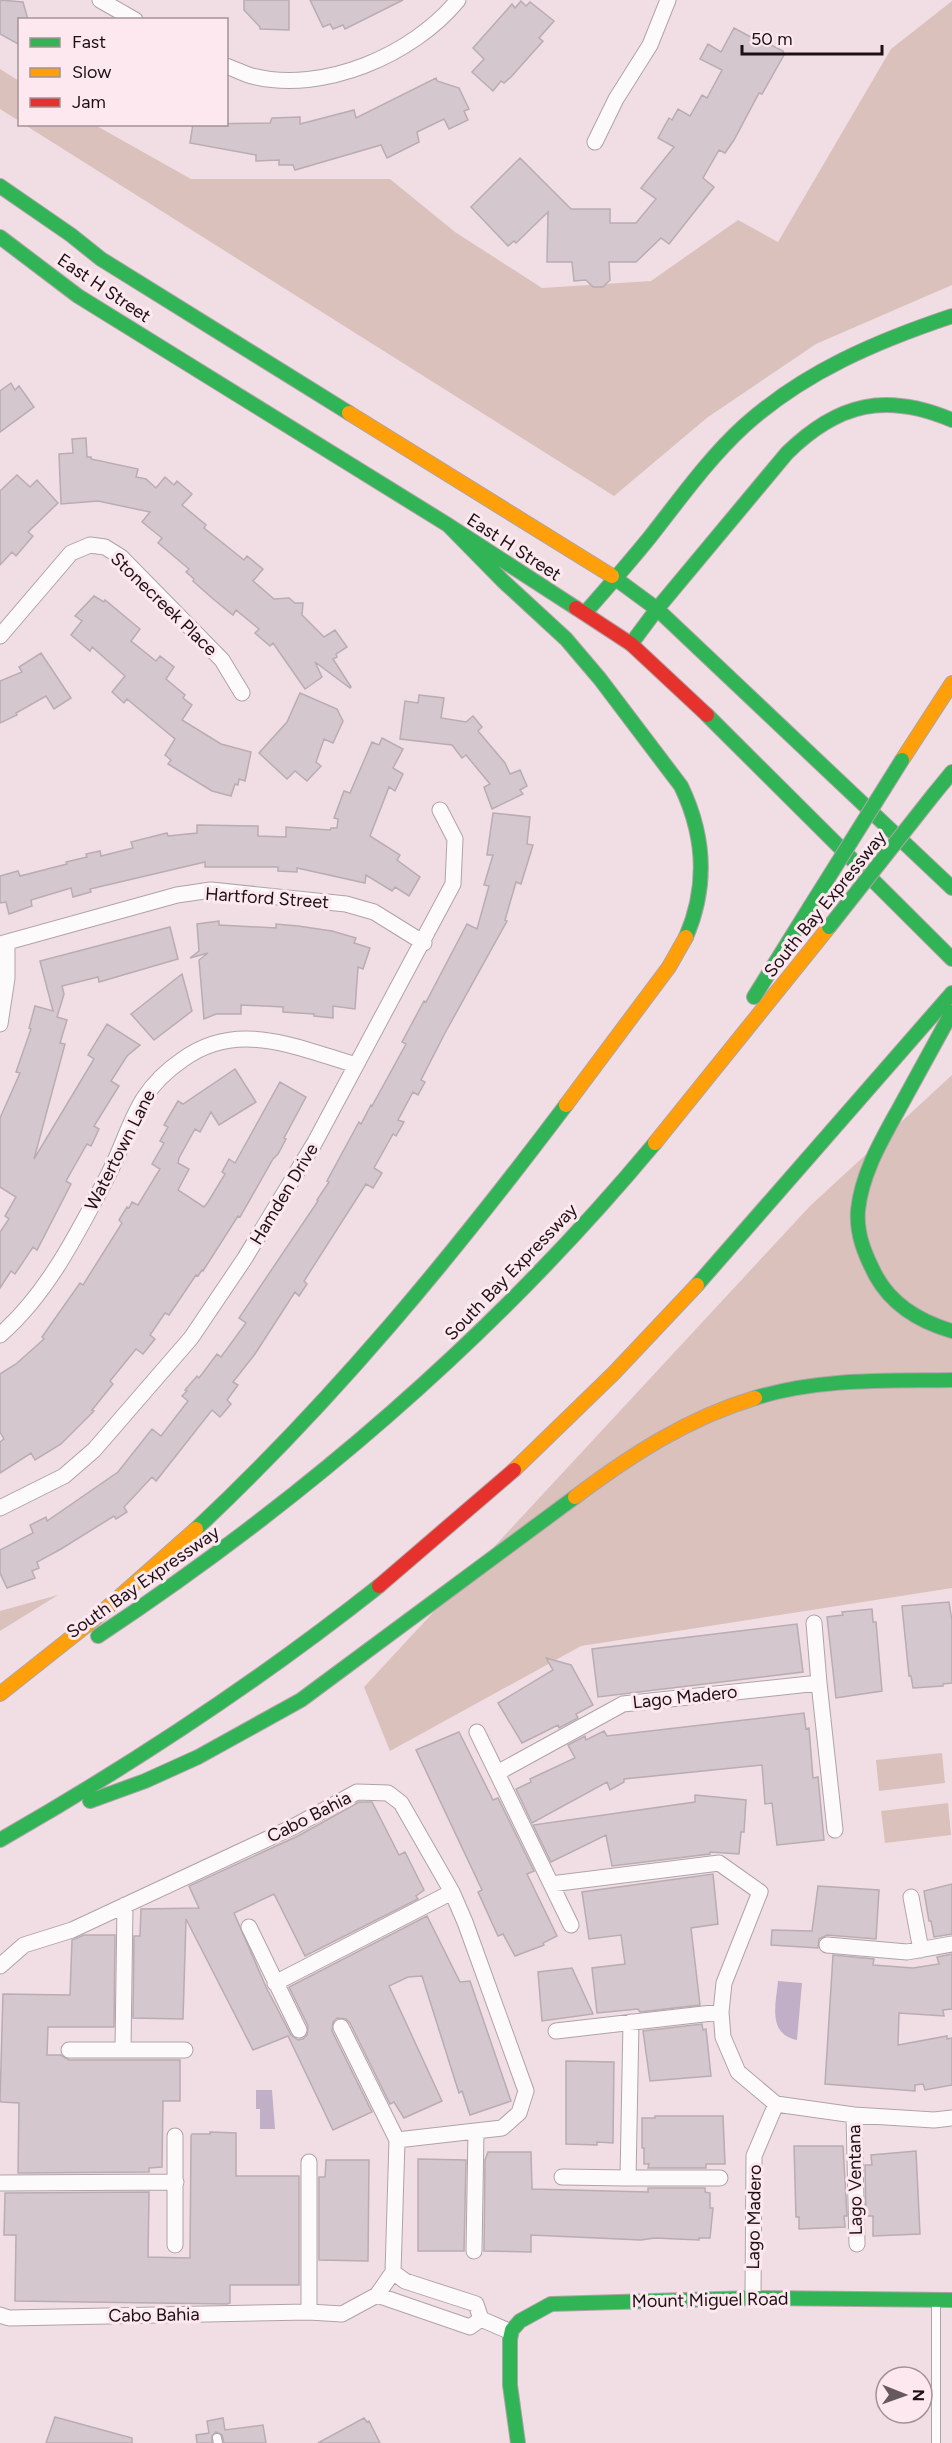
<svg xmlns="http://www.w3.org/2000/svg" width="952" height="2443" viewBox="0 0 952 2443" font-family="Figtree,sans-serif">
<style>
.green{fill:#dbc1bc}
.water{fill:#c0afc7}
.building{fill:#d4c7cd;stroke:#b9acb2;stroke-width:1.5}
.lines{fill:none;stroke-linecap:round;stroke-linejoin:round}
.lane-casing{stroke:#b0a3a8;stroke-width:10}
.street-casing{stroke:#b0a3a8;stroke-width:17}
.fast-casing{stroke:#b0a3a8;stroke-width:16}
.slow-casing{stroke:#b0a3a8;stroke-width:16}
.jam-casing{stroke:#b0a3a8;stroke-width:16}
.lane{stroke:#fdfafb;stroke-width:8}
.street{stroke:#fdfafb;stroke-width:15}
.fast{stroke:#30b455;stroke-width:14}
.slow{stroke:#ff9f0a;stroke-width:14}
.jam{stroke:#e5322d;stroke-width:14}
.fast-bridge-casing{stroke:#b0a3a8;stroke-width:16;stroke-linecap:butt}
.fast-bridge{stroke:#30b455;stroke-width:14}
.labels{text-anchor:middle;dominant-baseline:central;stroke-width:6;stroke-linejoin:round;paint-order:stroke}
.street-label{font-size:18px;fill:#1c1115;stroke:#fce8ee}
</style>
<rect width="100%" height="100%" fill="#f0dee4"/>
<!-- green -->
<path class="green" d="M952 1V285L816 344 708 417 614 496 25 125H95L191 179H390L455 232 542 288 651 281 738 220 778 242 891 49Z
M0 69 19 81V121L0 109Z
M952 1075V1588L581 1646 390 1751 364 1687 810 1206Z
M58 1595 0 1631V1611Z
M942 1753 945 1783 879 1791 876 1760Z
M948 1803 951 1835 885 1843 881 1811Z"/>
<!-- water -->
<path class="water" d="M778 1981 802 1983 797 2040C767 2034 776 2004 778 1981Z
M256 2090H272L275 2129H260V2109H256Z"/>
<!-- building -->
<path class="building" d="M0 0 23 2 28 20H20V45L0 34Z
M244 0H289V30L260 29V27L244 10Z
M310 0H403L345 29 343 25 333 29 330 24 323 27Z
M521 1 526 6 530 2 554 21 539 38 543 41 511 77 504 83 501 81 493 91 472 72 484 59 473 48 512 4 515 8Z
M734 28 760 42 761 40 783 51 784 55 762 94 759 93 734 140 725 153 719 150 703 178 714 187 669 244 661 238 636 262H609L610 280 603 287H593L586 280 574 281 572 262H547L548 212 516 243 514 241 508 246 471 207 520 158 571 209H610V223H636L656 199 641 188 674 147 658 138 669 118 672 120 678 109 690 116 702 95 707 98 722 70 700 59 708 44 721 52Z
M436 78 437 81 459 88 469 109 464 111 468 120 449 129 444 119 417 132 419 142 387 158 381 145 295 170 293 165H279V160L256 161V155L190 143 193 124 270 123 272 118 300 117V124L354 110 356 118Z
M11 383 15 390 19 386 34 407 0 432V391Z
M86 438 87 457H91V459L138 469 136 477 146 479 156 488 165 477 174 485 177 481 192 494 182 505 206 525 204 528 244 560 247 556 263 569 253 581 274 599 289 598 295 603H303L302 615 324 637 335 630 347 647 336 654 337 657 333 659 351 687 350 688 315 662 322 677 305 689 273 643 270 646 255 633 259 629 236 610 233 615 212 598 193 581 194 579 186 572 189 569 158 543 162 538 142 522 150 512 98 501 61 504 59 454 73 453 72 439Z
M17 475 30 487 37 480 58 503 28 532 33 536 16 556 12 552 0 565V491Z
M94 596 104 602 105 600 140 629 131 641 156 661 160 656 174 667 166 679 185 695 183 698 192 705 182 720 221 744 251 752 245 781 239 779 238 785 235 784 231 796 212 791 168 764 171 760 165 755 175 739 127 699 124 703 112 692 125 676 92 647 90 651 71 635 82 621 75 616Z
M41 653 71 698 54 709 46 696 16 713 17 715 0 723V681L22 672 19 667Z
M300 693 337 709 343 721 333 743 324 739 316 762 321 766 307 781 295 771 287 779 259 753 287 722Z
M419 695 444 698 441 718 466 722 473 716 482 727 478 731 505 763 510 774 520 770 527 786 520 790 523 794 492 809 484 787 490 784 466 755 462 758 452 745 400 739 405 701 418 703Z
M382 738 403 749 393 768 403 774 395 791 389 787 370 836 400 855 397 860 420 877 409 896 395 887 392 891 366 875 365 883 297 868V872L278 871V867H205V862L90 889 91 892 73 897 71 888 31 900 32 906 9 914 6 902 0 903V876L18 871 20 876 67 864 66 862 87 857 86 854 100 851 101 856 133 848 131 842 167 833 168 836 197 833V825L258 826V836L286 837V827L330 830 331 828H337L338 819 334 818 344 791 350 793 372 742 379 745Z
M493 813 530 817 527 844 533 845 521 884 516 882 505 920 507 921 445 1033 421 1080 425 1082 418 1095 413 1092 398 1120 404 1122 396 1136 393 1134 374 1168 382 1173 373 1188 366 1184 304 1281 307 1284 299 1296 295 1292 255 1354 233 1382 238 1385 227 1400 231 1404 220 1417 212 1410 156 1481 152 1477 124 1507 127 1512 116 1519 114 1516 61 1549 37 1562 39 1568 32 1571 35 1578 7 1588 0 1573V1550L33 1533 30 1525 46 1517 47 1521 118 1472 152 1429 161 1436 188 1401 182 1396 187 1391 185 1390 197 1376 199 1378 217 1354 221 1357 246 1323 239 1318 318 1201 317 1200 329 1182 327 1181 359 1122 361 1124 371 1105 372 1106 406 1044 402 1042 424 1001 426 1002 467 924 477 929 489 886 484 885 493 855H487Z
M219 921V925L276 928V924L298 926 332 931 356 938 354 943 370 948 363 969 358 967 355 1009 333 1006V1018L314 1016V1014L283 1012V1007L241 1005V1014H216L204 1019 199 960 208 953 190 958 199 951 197 924Z
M170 927 178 959 99 982 98 977 62 986 64 994 57 1017 67 1020 60 1043 65 1044 34 1159 94 1059 88 1055 107 1024 140 1045 127 1056 111 1081 119 1086 94 1126 99 1129 91 1146 87 1144 66 1181 71 1184 37 1250 33 1247 15 1274 11 1271 0 1288V1232L9 1219 5 1216 16 1197 0 1187V1118L20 1073 16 1072 31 1029 29 1028 35 1006 53 1011 40 961Z
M182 974 192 1011 154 1040 131 1014Z
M235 1069 256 1102 219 1125 211 1112 200 1132 195 1129 179 1158 178 1163 189 1169 178 1190 204 1207 208 1202 225 1174 222 1172 229 1159 235 1163 280 1082 306 1097 284 1138 286 1139 278 1154 273 1159 240 1217 238 1216 203 1271 202 1270 198 1276 196 1275 169 1315 165 1313 150 1335 155 1339 143 1354 136 1349 110 1381 113 1384 92 1410 94 1411 61 1444 35 1460 31 1453 0 1473V1442L4 1439 0 1432V1374L16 1364 44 1339 42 1337 80 1283 83 1285 122 1223 119 1220 127 1207 129 1208 132 1202 138 1205 160 1169 152 1164 164 1143 160 1141 168 1127 164 1125 178 1101 183 1104Z
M949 1602 952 1621V1683L943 1684V1686L913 1688 911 1676H909L902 1606Z
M872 1609 873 1622H876L882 1691 836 1698 827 1617 843 1615 842 1612Z
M797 1624 803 1672 598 1697 592 1649Z
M546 1658 571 1665 593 1705 576 1714 578 1718 559 1728 558 1725 522 1743 498 1703 553 1670Z
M804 1713 806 1729 809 1728 813 1778 818 1777 824 1840 777 1845 772 1803 765 1804 762 1765 624 1779V1782L610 1790 607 1782 532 1823 516 1789 531 1782 530 1779 575 1758 568 1745 585 1736 586 1740 604 1731 607 1736Z
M459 1732 493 1800 498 1798 534 1871 527 1874 557 1936 543 1943 544 1945 515 1956 503 1934 498 1936 478 1892 482 1890 416 1750Z
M695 1795 746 1800 744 1832H741L739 1854 710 1852V1854L612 1866 606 1835 551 1862 533 1825 695 1802Z
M359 1802H372L399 1855 405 1852 424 1890 416 1896 418 1899 305 1956 274 1894 234 1913 266 1987 291 2035 298 2040 303 2039 307 2035 308 2026 289 1987 427 1916 460 1982 470 1981 511 2101 470 2115 462 2091 459 2093 422 1976 408 1977 389 1986 442 2101 404 2118 394 2102 390 2104 350 2023 346 2019 337 2018 333 2022 332 2031 372 2112 333 2130 288 2036 253 2050 186 1919 183 2019 133 2018 134 1936H140L141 1909 199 1908 189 1886 298 1836Z
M713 1874 718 1924 691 1928 700 2005 640 2012 638 2009 597 2013 592 1968 625 1964 621 1935 589 1939 582 1892Z
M952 1884V1934L934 1937 931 1921H929L924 1891Z
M818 1886 879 1890 876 1939 827 1935 819 1939 818 1948 771 1945 772 1930 812 1931Z
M84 1935H115L114 2027H48L47 2055H61L69 2060H180V2101H163L162 2167 149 2168V2172L18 2173 19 2103 1 2102 0 2100 3 1994 70 1995 72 1940Z
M952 1954V2009L943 2010 944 2016 899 2013 898 2045 947 2036V2039L952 2038V2085L925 2090 923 2084 915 2085V2091L825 2084 833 1955 874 1959 873 1965 913 1968 939 1964 937 1957Z
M572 1968 593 2014 542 2021 538 1972Z
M702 2024 703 2030 706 2029 711 2076 650 2081 643 2031Z
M566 2061 614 2062 613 2143 597 2142V2145L566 2144Z
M655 2116H723L725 2164H706V2168H648L649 2164H644V2148H642V2118H655Z
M210 2132 236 2133V2176H299V2285H230V2303L227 2304 15 2301 16 2235H4L5 2193 149 2192 148 2257 190 2258 191 2136 192 2134H210Z
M794 2146H843L847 2216H844L845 2227 799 2229V2217H796Z
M916 2151 920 2234 873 2236V2216H866L865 2165H872L871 2155Z
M488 2152H531L532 2189 648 2192V2188H705V2192L710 2193V2208H713L710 2238H699V2240L655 2238 641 2240 531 2235V2252L484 2251 485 2160Z
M418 2159 466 2160 464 2251H418Z
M326 2160H369L368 2261 319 2260V2177H325Z
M55 2417 132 2438V2443H46Z
M223 2418 225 2430 263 2425 266 2443H224L222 2435 216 2432 212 2436V2443H197L196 2435 209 2433 207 2421Z
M364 2418 367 2422 369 2421 380 2443H318Z"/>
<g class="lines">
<!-- lane casing -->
<g class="lane-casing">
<path id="lane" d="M936 2301V2443
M217 2438 218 2443"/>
</g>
<!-- street casing -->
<g class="street-casing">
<path id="street" d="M100 0 135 20
M226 66C235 69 244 74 252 76 323 94 413 55 458 0
M595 142 616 99 650 45 668 0
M0 636 71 553 90 545 105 547 121 557 222 660 242 693
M0 944 177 895 211 890 346 904 374 912 424 943
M0 1024 7 978V943
M0 1335C47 1294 76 1236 105 1181 132 1132 131 1095 182 1060 201 1046 222 1039 246 1039 283 1039 321 1055 356 1065
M0 1508 64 1476 94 1450 191 1338 245 1258 315 1142 453 884 455 839 440 810
M819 1683 835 1830
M477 1732 571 1925
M497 1773 623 1704 819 1683 814 1623
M551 1884 719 1863 760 1892 724 1983 721 2012 723 2037 738 2072 776 2104 854 2115 934 2120 952 2118
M911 1897 921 1950
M249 1927 299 2030
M827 1945 907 1952 952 1944
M0 1966 24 1945 72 1930 293 1827 357 1792 388 1793 401 1803 452 1892 465 1922 526 2091 519 2113 502 2128 397 2140
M275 1983 452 1892
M631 2022 628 2178H720
M556 2031 721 2012
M123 2049 125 1905
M69 2050H185
M854 2115 857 2244
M562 2177 628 2178
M0 2183 176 2182
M175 2245V2136
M474 2251 476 2131
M377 2295 470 2327 481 2319 476 2304 405 2281 393 2272
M753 2298 754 2156 776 2104
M309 2312V2162
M0 2315 9 2318 309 2312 342 2314 377 2295 393 2272 397 2140 341 2027
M481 2319 511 2332"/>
</g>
<!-- fast casing -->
<g class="fast-casing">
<path id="fast" d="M0 186 71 235 101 259 349 413
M0 237 78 296 448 525 576 608
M448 525 503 581 566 639 600 679 681 786C705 836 708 886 686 937
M612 576 657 609 952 888
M585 613C607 588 629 563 650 537 680 499 708 459 744 426 804 372 877 341 952 316
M631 644 657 609 787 453C838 403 886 392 952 420
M707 715 952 959
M934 794 952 772
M754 997 810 907
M952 1012C935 1043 918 1074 901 1105 883 1138 862 1172 858 1210 856 1234 865 1255 876 1276 892 1305 921 1322 952 1331
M697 1285 952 993
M755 1398C819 1378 886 1381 952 1380
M196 1529C334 1400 453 1255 566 1105
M98 1636C306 1498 495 1335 655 1143
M90 1801 145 1781 198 1757 301 1700 575 1497
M0 1840C133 1764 259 1681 379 1586
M518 2443 510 2385V2339L512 2330 520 2321 551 2304 753 2298 952 2300"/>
</g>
<!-- slow casing -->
<g class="slow-casing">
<path id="slow" d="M349 413 612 576
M902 760 952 683
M566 1105 669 967 686 937
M655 1143 829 927
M514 1470 614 1373 697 1285
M575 1497C631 1455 688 1418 755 1398
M0 1694 92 1621 196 1529"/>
</g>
<!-- jam casing -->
<g class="jam-casing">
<path id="jam" d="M576 608 631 644 707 715
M379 1586 514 1470"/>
</g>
<!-- lane -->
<use href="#lane" class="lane"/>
<!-- street -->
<use href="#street" class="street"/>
<!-- fast -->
<use href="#fast" class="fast"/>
<!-- slow -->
<use href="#slow" class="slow"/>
<!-- jam -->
<use href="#jam" class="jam"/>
<!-- fast-bridge casing -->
<g class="fast-bridge-casing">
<path id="fast-bridge" d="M810 907 902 760
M829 927 934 794"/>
</g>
<!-- fast-bridge -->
<use href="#fast-bridge" class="fast-bridge"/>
</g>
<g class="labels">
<!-- street labels -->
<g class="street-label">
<text transform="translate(104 288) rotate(34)">East H Street</text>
<text transform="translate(514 547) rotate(33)">East H Street</text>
<text transform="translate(164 604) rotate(44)">Stonecreek Place</text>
<text transform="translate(267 898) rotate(4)">Hartford Street</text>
<text transform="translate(825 904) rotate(-51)">South Bay Expressway</text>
<text transform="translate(120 1150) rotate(-63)">Watertown Lane</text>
<text transform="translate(284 1194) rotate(-59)">Hamden Drive</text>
<text transform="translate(511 1272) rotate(-46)">South Bay Expressway</text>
<text transform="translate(143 1582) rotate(-35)">South Bay Expressway</text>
<text transform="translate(685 1697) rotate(-6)">Lago Madero</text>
<text transform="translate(309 1817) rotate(-27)">Cabo Bahia</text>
<text transform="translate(855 2180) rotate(-91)">Lago Ventana</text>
<text transform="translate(754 2217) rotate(-89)">Lago Madero</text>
<text transform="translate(710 2300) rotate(-1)">Mount Miguel Road</text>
<text transform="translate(154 2315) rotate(-1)">Cabo Bahia</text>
</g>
</g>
<!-- legend -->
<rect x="18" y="18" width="210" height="108" fill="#fce8ee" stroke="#a29297" stroke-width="1.5"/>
<rect x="30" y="38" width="30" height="9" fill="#30b455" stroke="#a29297" stroke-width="1.5"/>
<text x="72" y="48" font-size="18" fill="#1c1115">Fast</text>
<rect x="30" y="68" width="30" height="9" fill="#ff9f0a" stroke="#a29297" stroke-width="1.5"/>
<text x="72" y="78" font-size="18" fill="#1c1115">Slow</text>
<rect x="30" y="98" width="30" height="9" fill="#e5322d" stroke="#a29297" stroke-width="1.5"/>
<text x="72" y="108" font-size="18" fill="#1c1115">Jam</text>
<!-- north arrow -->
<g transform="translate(904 2395) rotate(91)"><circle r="28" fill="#fce8ee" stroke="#a29297" stroke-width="1.5"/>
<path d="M0-4.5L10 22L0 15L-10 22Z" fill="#66595d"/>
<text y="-9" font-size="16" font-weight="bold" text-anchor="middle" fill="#1c1115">N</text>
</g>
<!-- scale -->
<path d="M742 45v9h140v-9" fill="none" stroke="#1c1115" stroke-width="3"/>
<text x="751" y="45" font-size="18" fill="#1c1115" stroke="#fce8ee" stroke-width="4.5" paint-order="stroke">50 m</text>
</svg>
